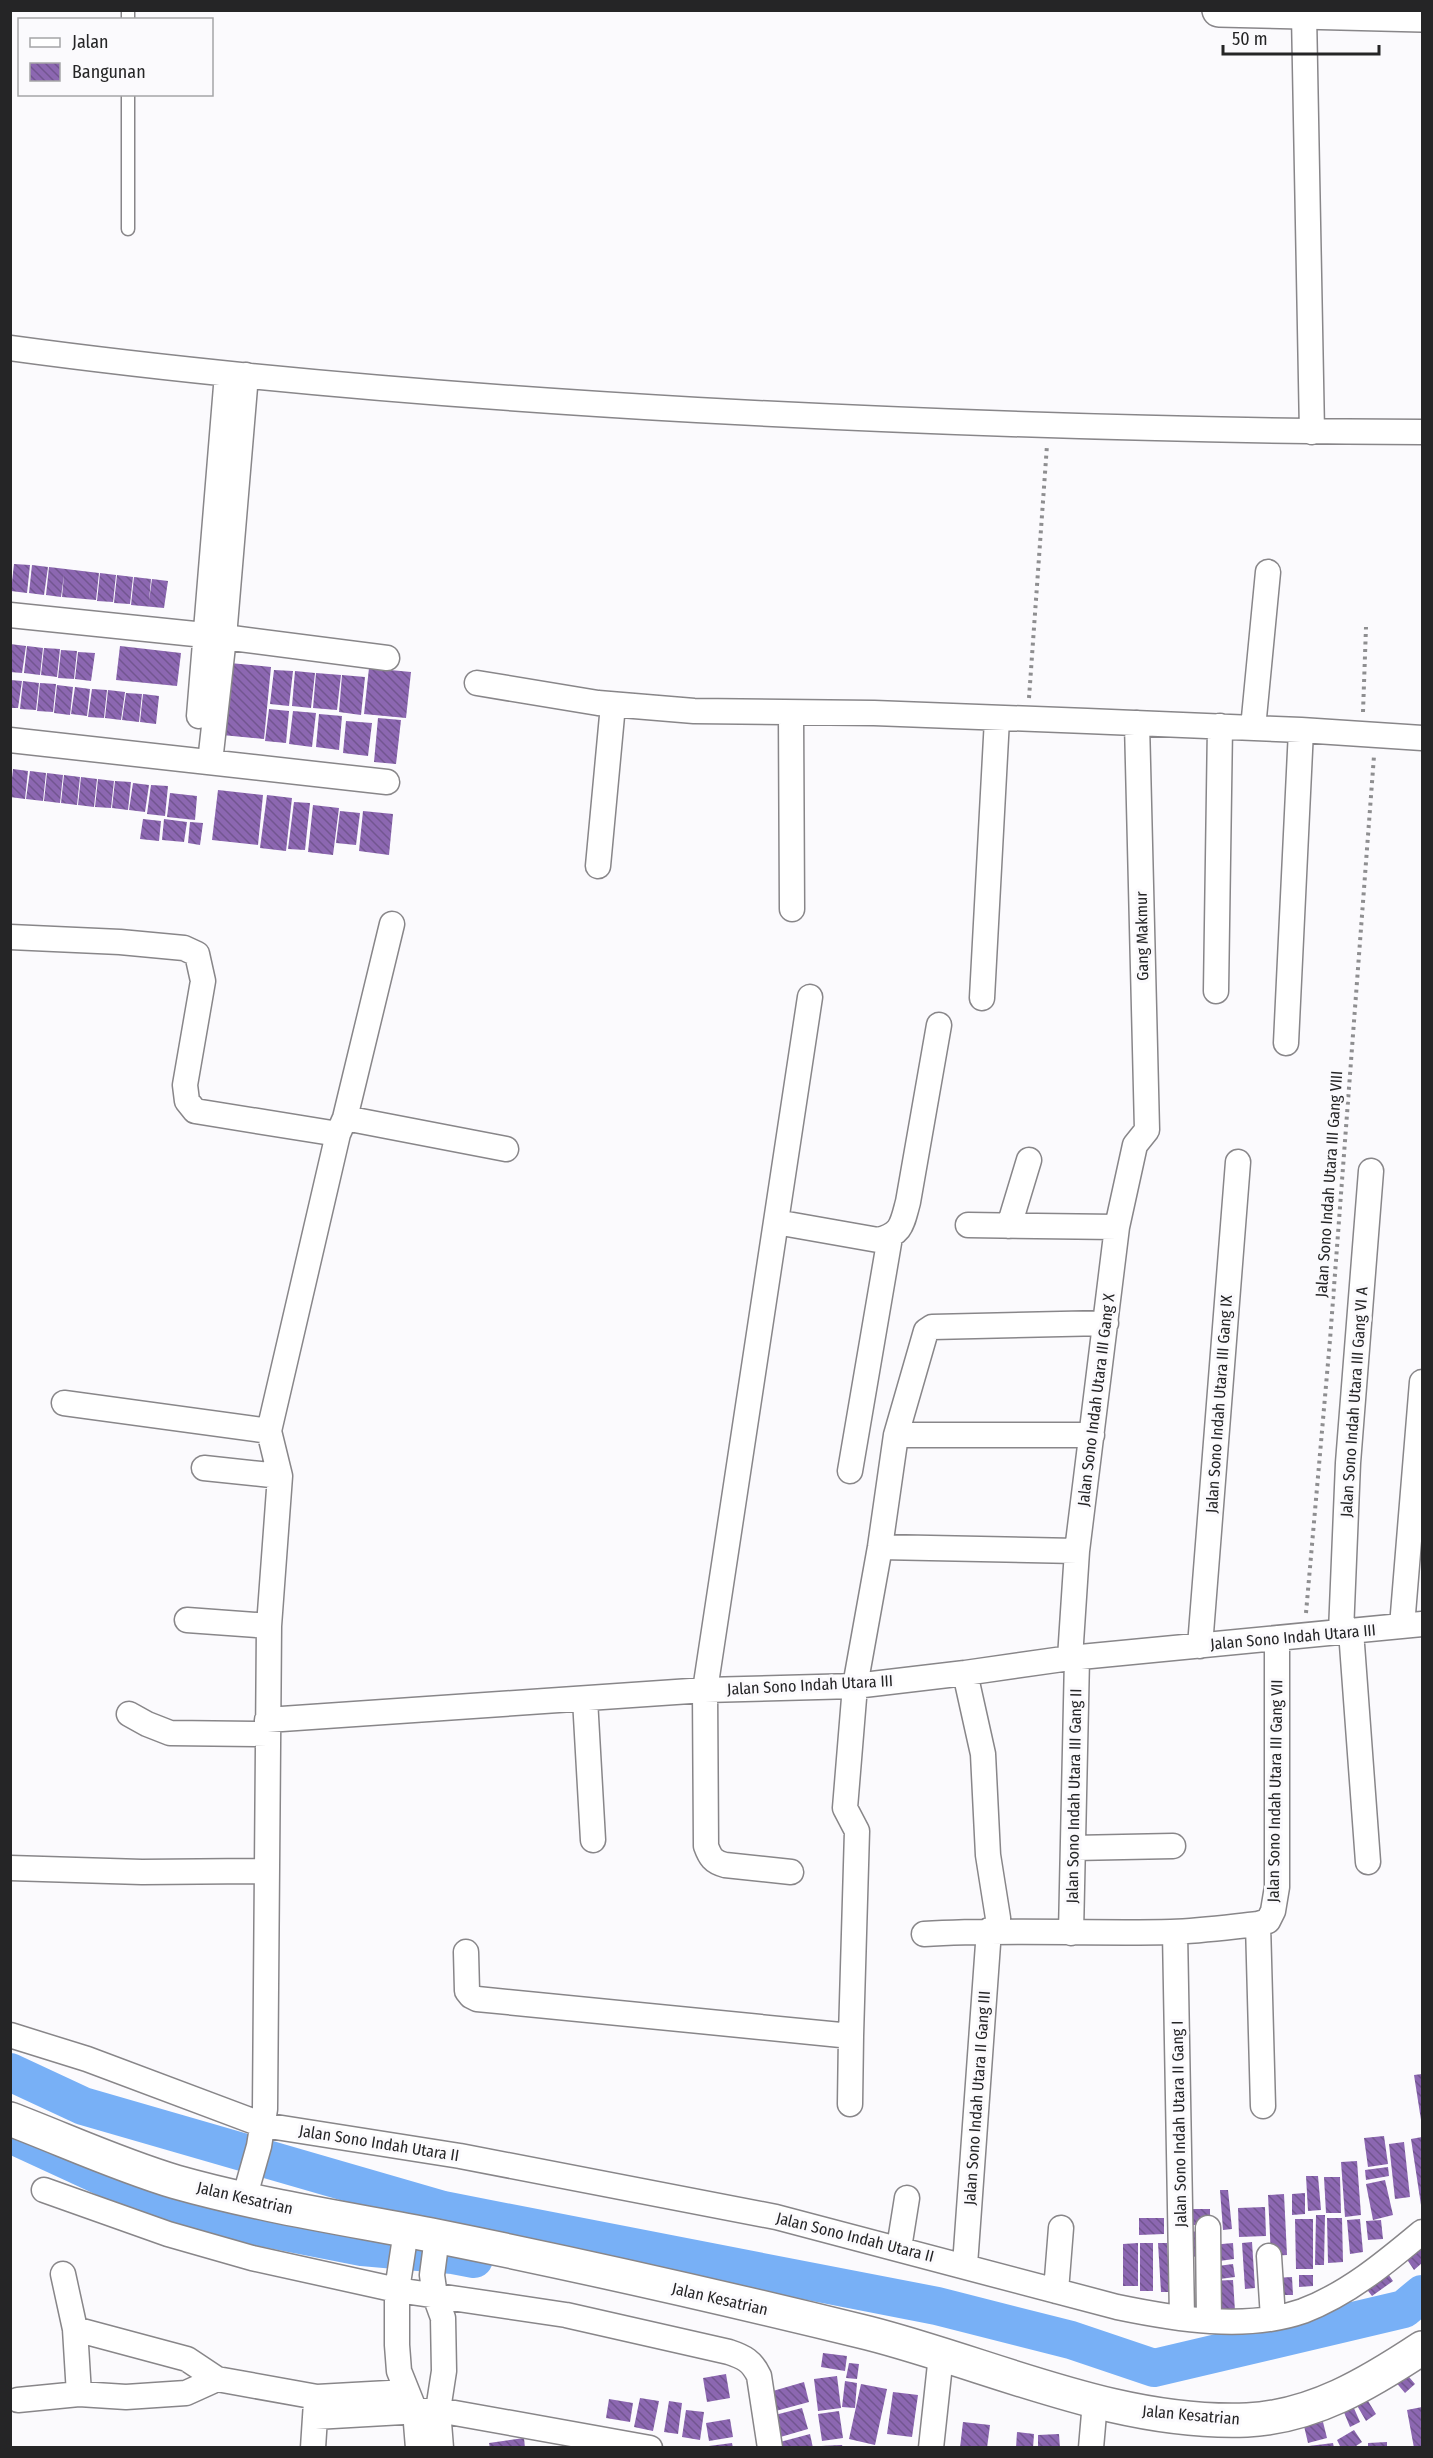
<svg xmlns="http://www.w3.org/2000/svg" width="1433" height="2458" viewBox="0 0 1433 2458" font-family="'Fira Sans Condensed',sans-serif">
<style>
.lines{fill:none;stroke-linecap:round;stroke-linejoin:round}
.river{stroke:#78b0f6;stroke-width:38}
.building{fill:url(#building-back-hatch)}
.lane-casing{stroke:#888689;stroke-width:15}
.street-casing{stroke:#888689;stroke-width:27}
.secondary-casing{stroke:#888689;stroke-width:36}
.path{stroke:#8e8e90;stroke-width:4;stroke-dasharray:3 4.5;stroke-linecap:butt}
.lane{stroke:#fff;stroke-width:12}
.street{stroke:#fff;stroke-width:24}
.secondary{stroke:#fff;stroke-width:33}
.labels{text-anchor:middle;dominant-baseline:central;stroke-width:6;stroke-linejoin:round;paint-order:stroke}
.street-label{font-size:16px;fill:#252526;stroke:#fbfafd}
</style>
<defs>
<pattern id="building-back-hatch" width="6" height="6" patternUnits="userSpaceOnUse" patternTransform="scale(1.5)"><rect width="6" height="6" fill="#8c67b1"/><path d="M-1 5l2 2M0 0l6 6M5-1l2 2" fill="none" stroke="#725590"/></pattern>
</defs>
<rect width="100%" height="100%" fill="#fbfafd"/>
<g class="lines">
<!-- river -->
<path class="river" d="M10 2072 83 2106 443 2210 937 2306 1071 2340 1154 2368 1404 2309 1422 2294
M10 2134 177 2211 362 2247 453 2255 474 2259"/>
</g>
<!-- building -->
<path class="building" d="M14 564 30 565 27 593 11 591Z
M32 565 48 567 44 595 29 593Z
M49 567 99 573 96 600 62 597 64 575 61 597 46 595Z
M100 573 116 575 113 602 97 601Z
M117 575 133 577 130 604 114 603Z
M134 577 151 579 149 601 152 579 168 581 164 608 131 605Z
M10 644 26 646 22 673 10 672Z
M27 646 43 648 40 675 24 673Z
M120 646 181 653 177 686 116 680Z
M44 648 60 649 57 677 41 675Z
M61 650 77 651 74 679 58 678Z
M78 652 95 653 91 681 75 679Z
M230 663 271 667 264 739 222 735Z
M369 668 411 672 406 718 364 714Z
M274 670 293 671 289 706 270 704Z
M295 671 315 673 311 708 292 706Z
M316 673 341 675 337 710 313 708Z
M342 675 365 677 361 715 339 712Z
M10 680 22 681 18 708H10Z
M23 681 39 683 36 710 20 709Z
M40 683 56 684 53 712 37 711Z
M57 685 73 687 70 715 54 713Z
M75 687 90 689 87 716 71 714Z
M92 689 107 690 104 718 88 717Z
M108 690 125 692 121 720 105 718Z
M126 693 142 694 139 722 122 720Z
M143 694 159 696 156 724 140 722Z
M269 709 289 711 286 743 265 741Z
M293 711 316 713 312 747 289 744Z
M319 714 342 716 339 750 316 747Z
M378 718 401 720 396 764 374 762Z
M346 721 372 723 368 756 343 753Z
M13 769 28 771 25 799 10 797Z
M30 771 46 773 43 801 26 799Z
M47 773 63 775 60 803 44 801Z
M64 775 80 777 77 805 61 803Z
M81 777 97 779 94 807 78 805Z
M98 779 114 781 111 808 95 807Z
M115 781 131 782 128 810 112 808Z
M133 783 149 785 145 812 129 810Z
M151 785 168 786 165 816 147 814Z
M218 790 263 795 258 845 212 840Z
M170 793 197 796 195 820 167 817Z
M267 795 292 798 286 851 260 848Z
M294 802 310 803 305 850 288 849Z
M313 805 339 808 333 855 308 852Z
M340 811 360 813 356 845 336 843Z
M363 811 393 814 389 855 359 851Z
M143 819 161 821 159 841 140 839Z
M164 819 187 822 184 842 162 840Z
M190 822 203 823 200 845 188 843Z
M1422 2074V2120H1421L1414 2075Z
M1384 2136 1388 2164 1368 2167 1364 2138Z
M1422 2137V2205H1421L1411 2139Z
M1404 2142 1410 2197 1395 2199 1389 2144Z
M1357 2161 1361 2215 1345 2217 1341 2162Z
M1388 2167 1389 2176 1366 2180 1365 2170Z
M1306 2176H1318L1321 2210 1308 2211Z
M1324 2177H1340L1341 2213H1326Z
M1385 2180 1393 2215 1373 2220 1366 2184Z
M1220 2190H1228L1232 2229 1223 2230Z
M1305 2193V2214L1292 2215V2194Z
M1284 2194 1287 2255 1271 2256 1268 2195Z
M1265 2207 1266 2236 1239 2237 1238 2208Z
M1183 2209H1210V2225H1183Z
M1316 2215H1325L1324 2265H1315Z
M1139 2218H1164V2234L1139 2235Z
M1327 2218H1342L1343 2262 1328 2263Z
M1295 2219H1313V2269H1296Z
M1360 2219 1363 2252 1350 2254 1347 2220Z
M1381 2220 1383 2239 1368 2240 1366 2221Z
M1204 2231 1205 2256 1187 2257 1185 2232Z
M1252 2242 1255 2288 1245 2289 1242 2243Z
M1422 2242V2263L1414 2270 1404 2255Z
M1138 2243V2286H1123V2244Z
M1140 2243H1153V2291H1140Z
M1158 2243H1167L1170 2292H1161Z
M1233 2243 1234 2259 1212 2262 1211 2245Z
M1233 2264 1235 2277 1212 2280 1210 2267Z
M1386 2271 1393 2281 1372 2296 1365 2287Z
M1299 2275H1313V2286L1299 2287Z
M1292 2277 1293 2295H1276L1275 2278Z
M1233 2280 1235 2311 1211 2312 1209 2281Z
M823 2353 847 2356 845 2371 821 2367Z
M849 2363 859 2364 857 2379 846 2378Z
M1404 2371 1415 2384 1405 2393 1394 2380Z
M726 2374 730 2398 707 2402 703 2378Z
M837 2376 841 2408 818 2411 814 2379Z
M845 2381 857 2383 855 2408 842 2407Z
M804 2382 809 2402 772 2412 766 2393Z
M861 2384 887 2389 875 2445 849 2439Z
M893 2392 918 2395 912 2437 887 2434Z
M1365 2396 1376 2414 1366 2421 1355 2402Z
M640 2398 659 2401 653 2431 634 2427Z
M609 2399 633 2403 630 2422 606 2418Z
M669 2401 682 2403 678 2434 664 2432Z
M1353 2406 1360 2422 1350 2427 1343 2410Z
M1422 2407V2448H1414L1407 2410Z
M802 2408 808 2429 777 2438 771 2416Z
M686 2410 704 2412 700 2440 682 2437Z
M839 2411 843 2438 822 2441 818 2414Z
M730 2419 733 2437 709 2441 706 2423Z
M963 2422 990 2425 987 2448H960Z
M1323 2422 1327 2438 1308 2443 1304 2426Z
M1354 2430 1362 2442 1353 2448H1341L1337 2440Z
M1017 2432 1034 2434 1033 2448H1016Z
M810 2434 813 2448H781L780 2442Z
M1059 2434 1060 2448H1038V2435Z
M524 2438 525 2448H490L489 2443Z
M1387 2442V2448H1368V2443Z
M732 2443 733 2448H709V2446Z
M1333 2443 1334 2448H1309V2446Z
M842 2445 843 2448H821V2446Z"/>
<g class="lines">
<!-- lane casing -->
<g class="lane-casing">
<path id="lane" d="M128 20V10
M128 229V94"/>
</g>
<!-- street casing -->
<g class="street-casing">
<path id="street" d="M1304 14 1312 432
M10 348C238 379 468 397 697 410 939 423 1181 431 1422 432
M10 615 224 637 387 658
M477 683 598 703 694 711 874 713 1087 721 1301 730 1422 738
M791 713 792 909
M199 716 227 374
M1253 728 1268 572
M10 740 387 782
M210 762 224 637 246 375
M598 866 613 705
M10 937 120 942 184 948 197 954 203 981 185 1085 187 1101 195 1111 338 1134
M1216 991 1220 726
M982 998 997 719
M1286 1043 1301 730
M345 1118 506 1149
M776 1222 878 1240C902 1234 902 1224 908 1202L939 1025
M968 1225 1117 1227
M1009 1226 1029 1160
M64 1403 269 1431
M896 1435H1092
M204 1468 280 1476
M850 1471 890 1237
M880 1547 1077 1551
M187 1620 269 1626
M1402 1626 1422 1382
M1351 1631 1368 1862
M1341 1632 1348 1463 1371 1171
M1200 1646 1238 1162
M1070 1658 1077 1551 1117 1227 1135 1145 1147 1130 1137 723
M965 1673 983 1754 988 1855 998 1918 997 1930
M585 1699 593 1840
M129 1714 147 1724 170 1733 267 1734
M267 1720 705 1690 855 1686 965 1673 1070 1658 1422 1624
M1073 1848 1173 1846
M10 1868 142 1872 266 1871
M791 1872 725 1865C713 1862 710 1857 706 1846L705 1690 810 997
M1258 1924 1263 2106
M1175 1932 1182 2317
M1071 1933 1077 1658
M924 1934C1006 1929 1089 1934 1171 1932 1200 1931 1229 1927 1258 1924L1268 1921 1273 1911 1277 1887V1638
M466 1952 467 1991 471 1996 477 1999 851 2036 857 1831 845 1808 855 1686 880 1547 896 1435 926 1331 932 1327 1106 1323
M10 2035 87 2059 263 2125 460 2156 776 2217 1117 2307C1175 2319 1246 2331 1303 2311 1348 2294 1386 2262 1422 2232
M850 2104 851 2036
M44 2190 168 2234 252 2258 397 2290 566 2315 729 2352C744 2357 752 2361 759 2376L770 2448
M244 2199 259 2146 265 2109 269 1626 280 1476 269 1431 338 1134 345 1118 392 924
M1208 2228 1209 2321
M406 2231 397 2290V2345L399 2371 415 2411 418 2448
M437 2237 432 2275 435 2296 443 2318 444 2371 438 2410 441 2448
M899 2248 907 2198
M1269 2256 1273 2318
M965 2265 989 1930
M63 2274 75 2329 79 2394
M1056 2291 1061 2228
M75 2329 187 2359 217 2379 317 2397 407 2392
M18 2400 79 2394 126 2397 186 2393 217 2379
M315 2417 438 2410 650 2448
M313 2448 316 2402
M931 2448 941 2355
M1091 2448 1095 2402"/>
</g>
<!-- secondary casing -->
<g class="secondary-casing">
<path id="secondary" d="M1219 10 1422 15
M10 2119C65 2140 119 2165 176 2182 261 2206 349 2219 436 2236 580 2265 725 2298 868 2333 993 2365 1116 2425 1247 2420 1313 2417 1369 2383 1422 2348"/>
</g>
<!-- path -->
<path class="path" d="M1029 698 1047 445
M1363 712 1366 627
M1306 1613 1330 1340 1374 756"/>
<!-- lane -->
<use href="#lane" class="lane"/>
<!-- street -->
<use href="#street" class="street"/>
<!-- secondary -->
<use href="#secondary" class="secondary"/>
</g>
<g class="labels">
<!-- street labels -->
<g class="street-label">
<text transform="translate(1142 936) rotate(-91)">Gang Makmur</text>
<text transform="translate(1329 1184) rotate(-86)">Jalan Sono Indah Utara III Gang VIII</text>
<text transform="translate(1096 1400) rotate(-83)">Jalan Sono Indah Utara III Gang X</text>
<text transform="translate(1354 1402) rotate(-86)">Jalan Sono Indah Utara III Gang VI A</text>
<text transform="translate(1219 1404) rotate(-86)">Jalan Sono Indah Utara III Gang IX</text>
<text transform="translate(1293 1637) rotate(-5)">Jalan Sono Indah Utara III</text>
<text transform="translate(810 1685) rotate(-3)">Jalan Sono Indah Utara III</text>
<text transform="translate(1275 1791) rotate(-89)">Jalan Sono Indah Utara III Gang VII</text>
<text transform="translate(1074 1796) rotate(-89)">Jalan Sono Indah Utara III Gang II</text>
<text transform="translate(977 2098) rotate(-86)">Jalan Sono Indah Utara II Gang III</text>
<text transform="translate(1179 2124) rotate(-91)">Jalan Sono Indah Utara II Gang I</text>
<text transform="translate(379 2143) rotate(9)">Jalan Sono Indah Utara II</text>
<text transform="translate(245 2198) rotate(13)">Jalan Kesatrian</text>
<text transform="translate(855 2237) rotate(14)">Jalan Sono Indah Utara II</text>
<text transform="translate(720 2299) rotate(13)">Jalan Kesatrian</text>
<text transform="translate(1191 2415) rotate(5)">Jalan Kesatrian</text>
</g>
</g>
<!-- border -->
<rect width="1433" height="2458" fill="none" stroke="#252526" stroke-width="24"/>
<!-- legend -->
<rect x="18" y="18" width="195" height="78" fill="#fbfafd" stroke="#a5a5a7" stroke-width="1.5"/>
<rect x="30" y="38" width="30" height="9" fill="#ffffff" stroke="#a5a5a7" stroke-width="1.5"/>
<text x="72" y="48" font-size="18" fill="#252526">Jalan</text>
<rect x="30" y="63" width="30" height="18" fill="url(#building-back-hatch)" stroke="#a5a5a7" stroke-width="1.5"/>
<text x="72" y="78" font-size="18" fill="#252526">Bangunan</text>
<!-- scale -->
<path d="M1223 45v9h156v-9" fill="none" stroke="#252526" stroke-width="3"/>
<text x="1232" y="45" font-size="18" fill="#252526" stroke="#fbfafd" stroke-width="4.5" paint-order="stroke">50 m</text>
</svg>
